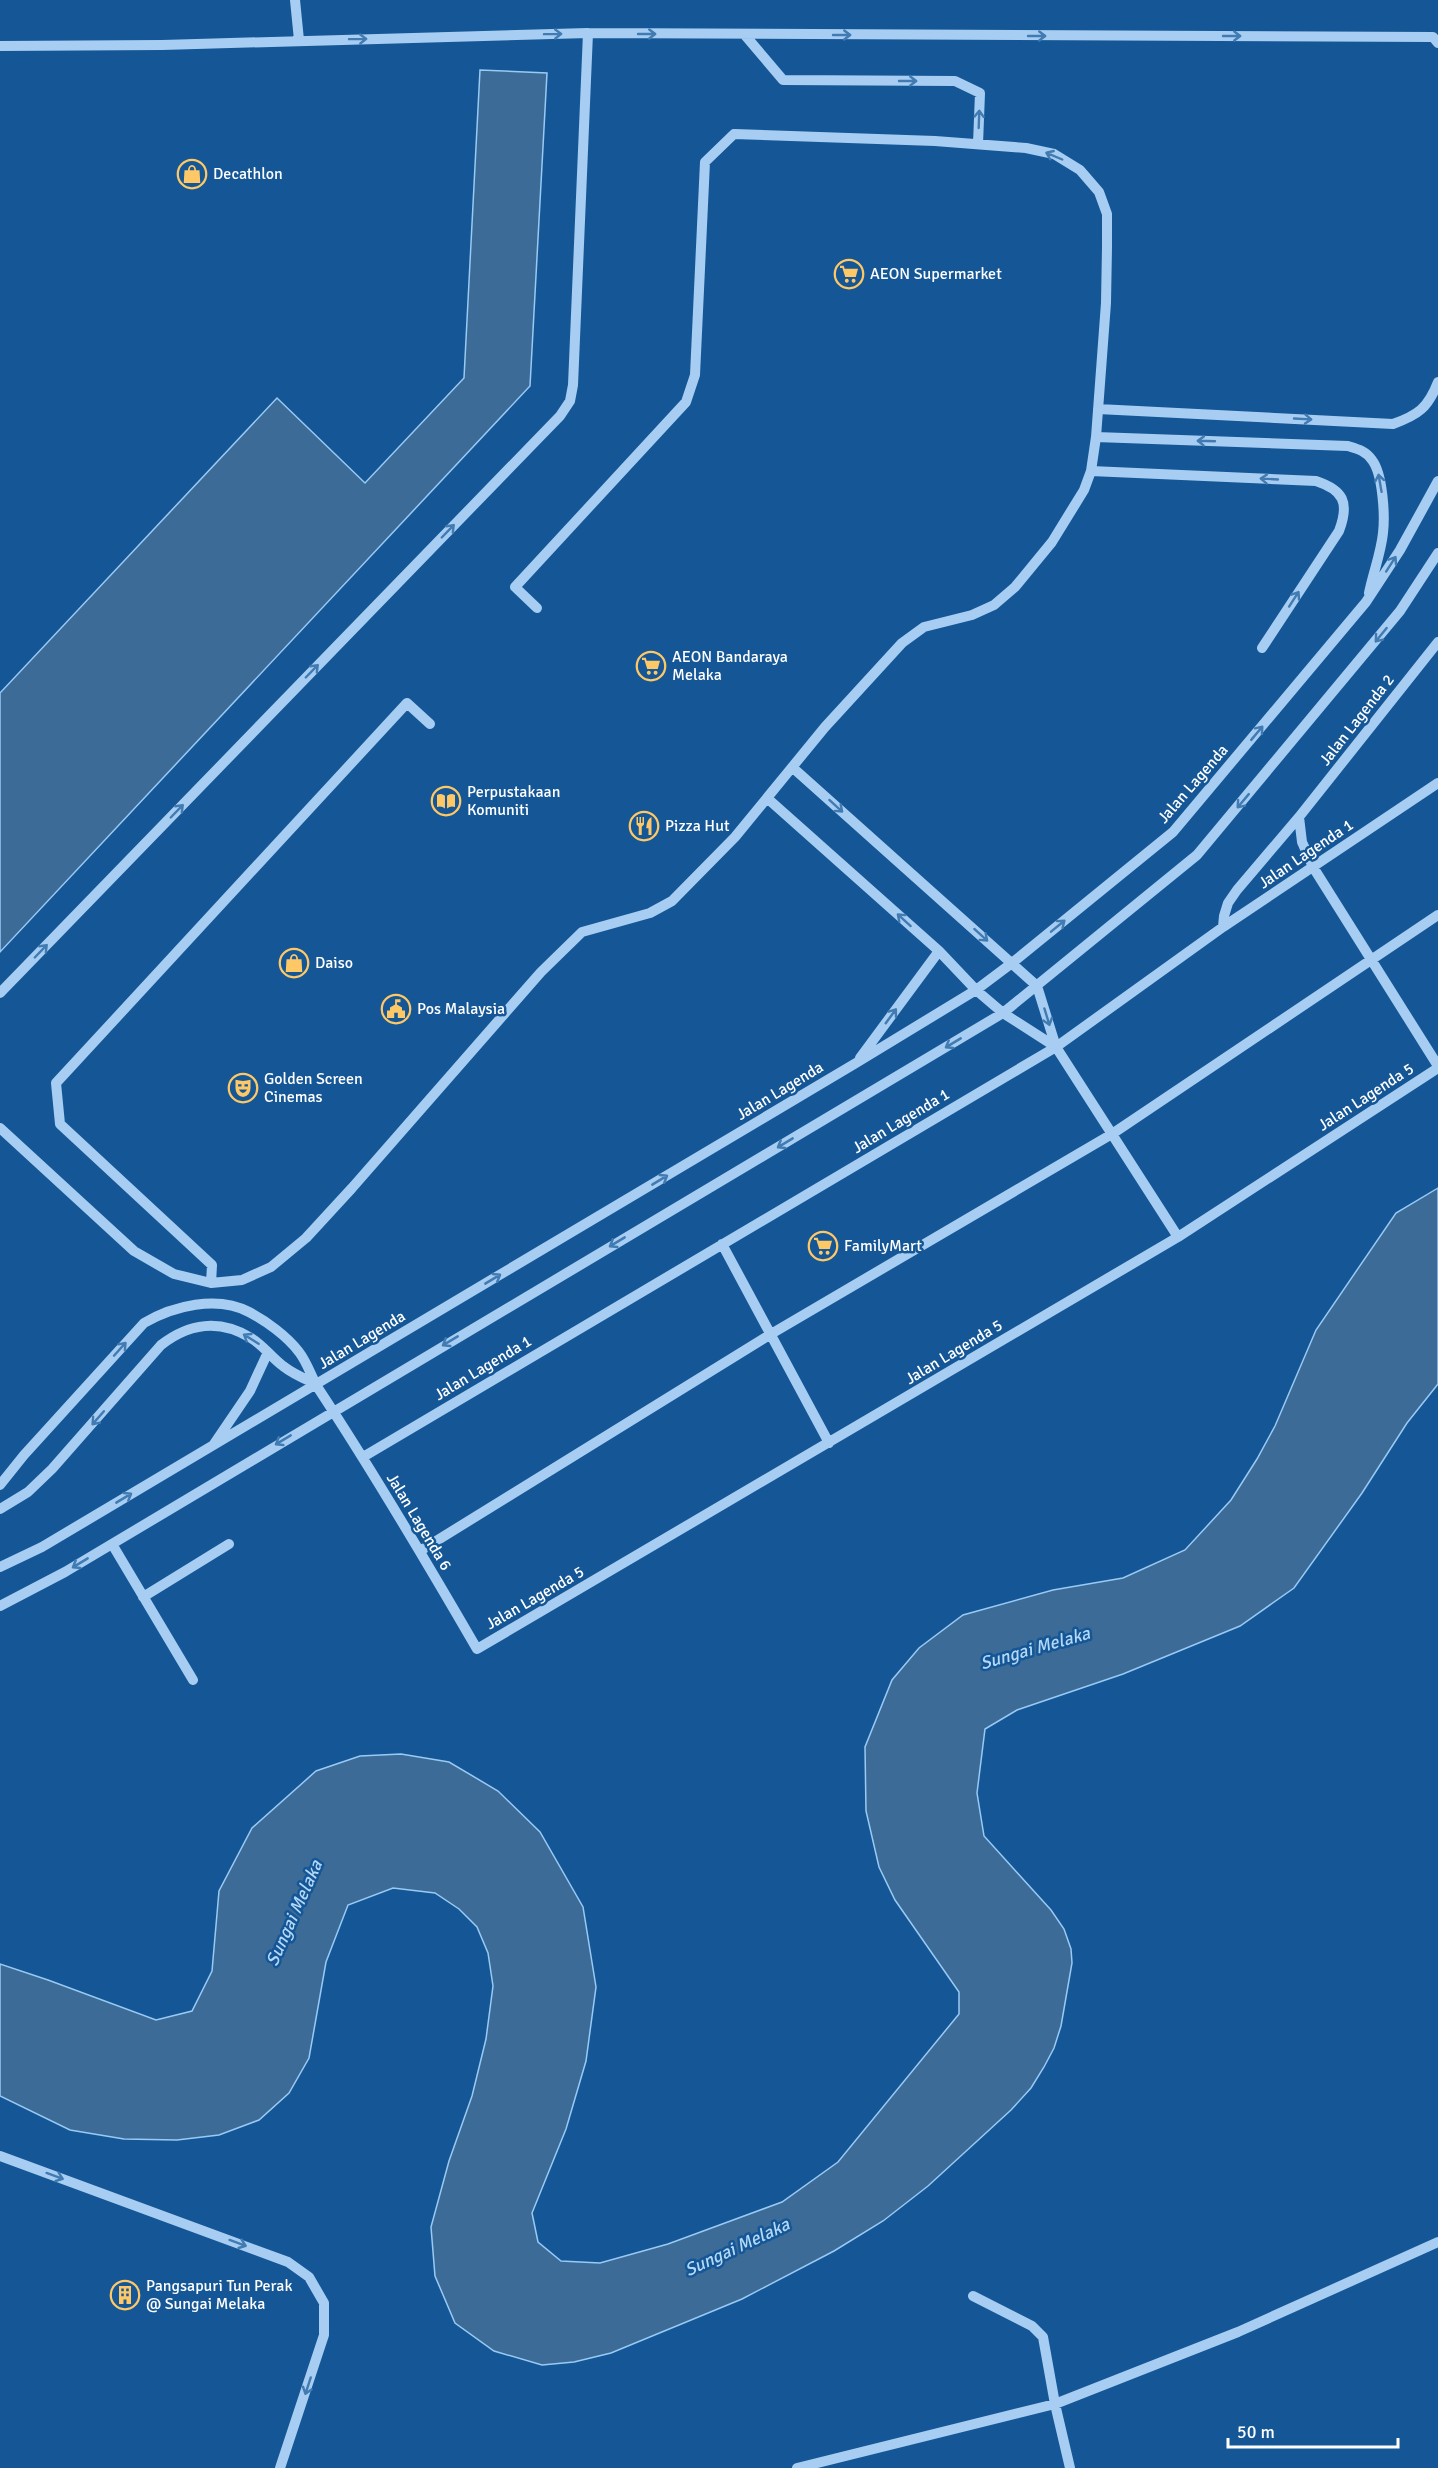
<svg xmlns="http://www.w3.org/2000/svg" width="1438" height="2468" viewBox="0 0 1438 2468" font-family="Signika,sans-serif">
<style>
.water{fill:#3c6b98;stroke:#99caf4;stroke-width:1.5}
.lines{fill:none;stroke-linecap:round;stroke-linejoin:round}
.minor{stroke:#a7cef2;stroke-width:10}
.oneway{stroke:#417bb2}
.labels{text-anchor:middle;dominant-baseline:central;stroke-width:5;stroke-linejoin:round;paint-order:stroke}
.poi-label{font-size:16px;fill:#fff;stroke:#155796;text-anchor:start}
.street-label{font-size:16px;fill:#fff;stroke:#155796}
.water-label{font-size:18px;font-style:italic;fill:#b3d8f8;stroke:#155796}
</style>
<rect width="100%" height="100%" fill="#155796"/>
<!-- water -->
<path class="water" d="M480 70 547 73 530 386 0 952V693L277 398 365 483 464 378Z
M1438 1188V1384L1407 1423 1362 1493 1294 1588 1240 1626 1123 1674 1017 1710 985 1729 977 1793 984 1836 1051 1910 1064 1929 1071 1949 1072 1963 1061 2026 1054 2048 1044 2067 1031 2088 1011 2110 928 2186 883 2221 834 2251 742 2299 611 2353 574 2362 542 2365 494 2351 455 2323 435 2276 431 2227 449 2161 472 2096 486 2039 493 1986 488 1953 477 1927 459 1909 435 1893 393 1888 348 1905 326 1962 309 2058 289 2093 259 2120 219 2135 177 2140 124 2139 70 2130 0 2096V1964L48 1980 156 2020 192 2011 212 1971 219 1891 252 1828 316 1771 360 1756 401 1754 449 1762 498 1791 540 1832 583 1907 596 1987 586 2061 566 2129 532 2213 538 2242 561 2261 600 2263 668 2244 782 2202 838 2162 959 2014V1992L895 1900 879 1867 866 1811 865 1747 892 1680 919 1648 963 1615 1053 1590 1123 1578 1185 1550 1231 1500 1257 1459 1275 1426 1316 1330 1396 1213Z"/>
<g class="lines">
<!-- minor -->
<path class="minor" d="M295 0 299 40
M744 34 783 80 955 81 980 93 978 144
M0 46 162 45 588 33 1433 37 1438 43
M1098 409 1393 424C1418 415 1428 408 1438 382
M1096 437 1348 446C1358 449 1366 451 1372 460 1383 474 1385 516 1383 533 1381 553 1373 573 1369 593
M1091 471 1316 481C1343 490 1350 502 1339 531L1262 648
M792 767 1037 986 1056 1047 1178 1237
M767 798 939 951 976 990 1003 1013 1056 1047
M1299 817 1302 842 1313 867 1438 1066
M1223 927 1224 916 1228 903 1237 890 1299 817 1438 642
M0 993 560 416 570 401 573 385 588 33
M860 1058 939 951
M0 1128 134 1251 174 1274 211 1283 242 1280 271 1267 306 1238 352 1188 541 972 582 932 650 913 672 901 735 837 825 727 902 643 924 627 972 615 994 605 1015 587 1052 542 1084 490 1091 471 1096 437 1106 303 1107 247V214L1099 192 1080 170 1054 154 1026 148 935 141 734 134 705 162 695 375 686 402 515 587 537 608
M722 1244 829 1443
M211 1283 212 1265 60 1124 56 1083 407 703 430 724
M214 1444 250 1391 268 1352
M363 1457 1056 1047 1223 927 1438 783
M0 1485 24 1455 144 1323C173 1306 217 1295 249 1312 266 1321 287 1336 299 1352 307 1362 311 1376 318 1388 374 1473 426 1561 477 1649L1178 1237 1438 1068
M0 1509 28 1492 52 1469 161 1345C189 1323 220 1319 251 1338 264 1346 272 1358 283 1366 293 1374 305 1379 316 1384
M112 1544 193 1680
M420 1551 771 1334 1112 1134 1438 915
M0 1567 42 1547 856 1063 976 990 1012 963 1173 832 1366 602 1400 550 1438 481
M143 1597 229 1544
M0 1606 65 1572 1003 1013 1197 855 1400 611 1438 553
M0 2156 288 2262 309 2277 324 2303V2335L280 2468
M973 2296 1032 2326 1043 2337 1055 2404 1070 2468
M797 2468 1055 2404 1238 2332 1438 2242"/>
</g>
<!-- one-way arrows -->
<defs><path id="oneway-shaft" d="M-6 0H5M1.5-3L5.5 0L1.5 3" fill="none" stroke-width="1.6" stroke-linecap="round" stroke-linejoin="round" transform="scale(1.5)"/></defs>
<g class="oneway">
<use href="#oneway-shaft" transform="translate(553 34) rotate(-1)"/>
<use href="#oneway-shaft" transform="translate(647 34)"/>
<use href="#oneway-shaft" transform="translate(842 35)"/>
<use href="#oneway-shaft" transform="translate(1037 36)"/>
<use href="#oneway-shaft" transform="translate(1232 36)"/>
<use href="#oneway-shaft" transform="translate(358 39) rotate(-1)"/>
<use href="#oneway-shaft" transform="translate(908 81)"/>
<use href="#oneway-shaft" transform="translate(979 119) rotate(-88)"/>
<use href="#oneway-shaft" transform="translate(1054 156) rotate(-157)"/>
<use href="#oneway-shaft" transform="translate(1303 419) rotate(3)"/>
<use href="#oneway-shaft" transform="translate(1206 441) rotate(-178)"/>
<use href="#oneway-shaft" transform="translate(1269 479) rotate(-177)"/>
<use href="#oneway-shaft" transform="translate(1380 483) rotate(-100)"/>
<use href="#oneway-shaft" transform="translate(448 531) rotate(-46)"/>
<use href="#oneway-shaft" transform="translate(1391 564) rotate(-57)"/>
<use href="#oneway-shaft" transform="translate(1294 599) rotate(-57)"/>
<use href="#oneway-shaft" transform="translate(1381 635) rotate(129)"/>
<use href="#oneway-shaft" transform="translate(312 671) rotate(-46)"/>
<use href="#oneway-shaft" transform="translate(1257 733) rotate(-50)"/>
<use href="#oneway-shaft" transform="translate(1243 801) rotate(130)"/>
<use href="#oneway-shaft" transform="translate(836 806) rotate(42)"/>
<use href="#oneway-shaft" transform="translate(177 811) rotate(-46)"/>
<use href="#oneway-shaft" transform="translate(904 920) rotate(-138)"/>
<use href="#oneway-shaft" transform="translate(1058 926) rotate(-39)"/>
<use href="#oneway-shaft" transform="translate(981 935) rotate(42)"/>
<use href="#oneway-shaft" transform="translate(41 951) rotate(-46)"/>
<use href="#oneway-shaft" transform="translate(891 1016) rotate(-54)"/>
<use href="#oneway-shaft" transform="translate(1047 1017) rotate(73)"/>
<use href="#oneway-shaft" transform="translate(953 1043) rotate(149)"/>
<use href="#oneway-shaft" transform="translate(785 1143) rotate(149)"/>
<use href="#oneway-shaft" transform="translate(660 1180) rotate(-31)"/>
<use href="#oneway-shaft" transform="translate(617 1242) rotate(149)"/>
<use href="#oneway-shaft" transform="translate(493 1279) rotate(-31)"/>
<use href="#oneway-shaft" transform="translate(251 1339) rotate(-148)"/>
<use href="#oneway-shaft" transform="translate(450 1341) rotate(149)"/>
<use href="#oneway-shaft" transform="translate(120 1349) rotate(-48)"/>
<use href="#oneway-shaft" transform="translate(98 1418) rotate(131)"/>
<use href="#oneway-shaft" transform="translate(283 1440) rotate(149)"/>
<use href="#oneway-shaft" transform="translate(124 1498) rotate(-31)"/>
<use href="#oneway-shaft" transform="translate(80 1563) rotate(149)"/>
<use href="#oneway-shaft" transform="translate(55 2176) rotate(20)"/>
<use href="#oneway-shaft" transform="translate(238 2243) rotate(20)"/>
<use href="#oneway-shaft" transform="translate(308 2386) rotate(108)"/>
</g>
<!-- icons -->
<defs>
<g id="shop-ring" transform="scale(1.5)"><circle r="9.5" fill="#155796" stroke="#ffc867" stroke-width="1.5"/><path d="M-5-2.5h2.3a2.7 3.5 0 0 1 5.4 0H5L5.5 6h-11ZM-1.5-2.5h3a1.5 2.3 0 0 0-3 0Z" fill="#ffc867"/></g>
<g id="supermarket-ring" transform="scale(1.5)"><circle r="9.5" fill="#155796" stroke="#ffc867" stroke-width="1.5"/><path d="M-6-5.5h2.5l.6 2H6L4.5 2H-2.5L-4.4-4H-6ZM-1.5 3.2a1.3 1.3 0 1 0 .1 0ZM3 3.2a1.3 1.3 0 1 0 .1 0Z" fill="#ffc867"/></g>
<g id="library-ring" transform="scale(1.5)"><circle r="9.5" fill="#155796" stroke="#ffc867" stroke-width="1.5"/><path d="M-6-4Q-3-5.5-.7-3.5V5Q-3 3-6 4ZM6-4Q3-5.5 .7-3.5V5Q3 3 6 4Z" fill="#ffc867"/></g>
<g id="restaurant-ring" transform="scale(1.5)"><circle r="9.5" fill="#155796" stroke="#ffc867" stroke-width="1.5"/><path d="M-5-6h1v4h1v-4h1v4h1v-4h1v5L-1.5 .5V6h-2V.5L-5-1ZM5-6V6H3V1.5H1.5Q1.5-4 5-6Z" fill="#ffc867"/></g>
<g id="civic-ring" transform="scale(1.5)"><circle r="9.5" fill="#155796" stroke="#ffc867" stroke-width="1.5"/><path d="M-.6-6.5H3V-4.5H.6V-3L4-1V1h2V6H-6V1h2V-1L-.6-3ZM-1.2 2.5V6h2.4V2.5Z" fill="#ffc867"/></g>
<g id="theatre-ring" transform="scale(1.5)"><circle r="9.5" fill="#155796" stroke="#ffc867" stroke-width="1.5"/><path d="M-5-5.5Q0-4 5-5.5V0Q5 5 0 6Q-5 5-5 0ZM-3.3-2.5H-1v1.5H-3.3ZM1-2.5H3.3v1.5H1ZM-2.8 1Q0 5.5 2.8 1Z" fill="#ffc867"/></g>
<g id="building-ring" transform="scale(1.5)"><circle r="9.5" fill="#155796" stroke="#ffc867" stroke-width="1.5"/><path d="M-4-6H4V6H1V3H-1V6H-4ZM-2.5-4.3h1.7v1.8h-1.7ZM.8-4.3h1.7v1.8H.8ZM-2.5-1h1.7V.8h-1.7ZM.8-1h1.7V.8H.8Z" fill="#ffc867"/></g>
</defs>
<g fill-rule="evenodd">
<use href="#shop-ring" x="192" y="174"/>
<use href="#supermarket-ring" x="849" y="274"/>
<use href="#supermarket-ring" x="651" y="666"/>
<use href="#library-ring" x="446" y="801"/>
<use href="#restaurant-ring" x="644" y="826"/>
<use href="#shop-ring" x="294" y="963"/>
<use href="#civic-ring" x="396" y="1009"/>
<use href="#theatre-ring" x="243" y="1088"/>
<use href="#supermarket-ring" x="823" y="1246"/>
<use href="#building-ring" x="125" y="2295"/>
</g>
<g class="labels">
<!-- poi labels -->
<g class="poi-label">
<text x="213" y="174">Decathlon</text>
<text x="870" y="274">AEON Supermarket</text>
<text x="672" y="657">AEON Bandaraya<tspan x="672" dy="18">Melaka</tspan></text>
<text x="467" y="792">Perpustakaan<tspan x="467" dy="18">Komuniti</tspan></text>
<text x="665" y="826">Pizza Hut</text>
<text x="315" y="963">Daiso</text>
<text x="417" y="1009">Pos Malaysia</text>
<text x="264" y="1079">Golden Screen<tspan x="264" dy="18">Cinemas</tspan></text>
<text x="844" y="1246">FamilyMart</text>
<text x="146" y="2286">Pangsapuri Tun Perak<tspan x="146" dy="18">@ Sungai Melaka</tspan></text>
</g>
<!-- street labels -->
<g class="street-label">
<text transform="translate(1357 720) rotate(-52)">Jalan Lagenda 2</text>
<text transform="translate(1193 784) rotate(-49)">Jalan Lagenda</text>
<text transform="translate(1306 854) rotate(-34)">Jalan Lagenda 1</text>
<text transform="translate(780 1091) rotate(-31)">Jalan Lagenda</text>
<text transform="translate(1366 1097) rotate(-33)">Jalan Lagenda 5</text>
<text transform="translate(901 1121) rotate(-31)">Jalan Lagenda 1</text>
<text transform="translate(362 1340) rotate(-31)">Jalan Lagenda</text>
<text transform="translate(954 1352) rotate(-31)">Jalan Lagenda 5</text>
<text transform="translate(483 1368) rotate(-31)">Jalan Lagenda 1</text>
<text transform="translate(419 1522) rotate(59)">Jalan Lagenda 6</text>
<text transform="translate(535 1598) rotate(-30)">Jalan Lagenda 5</text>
</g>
<!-- water labels -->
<g class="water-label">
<text transform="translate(1035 1648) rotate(-16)">Sungai Melaka</text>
<text transform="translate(294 1913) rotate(-66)">Sungai Melaka</text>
<text transform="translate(737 2247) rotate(-25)">Sungai Melaka</text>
</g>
</g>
<!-- scale -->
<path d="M1228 2438v9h170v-9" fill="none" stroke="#ffffff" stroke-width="3"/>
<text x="1237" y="2438" font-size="18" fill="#ffffff" stroke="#155796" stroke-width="4.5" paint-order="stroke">50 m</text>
</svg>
